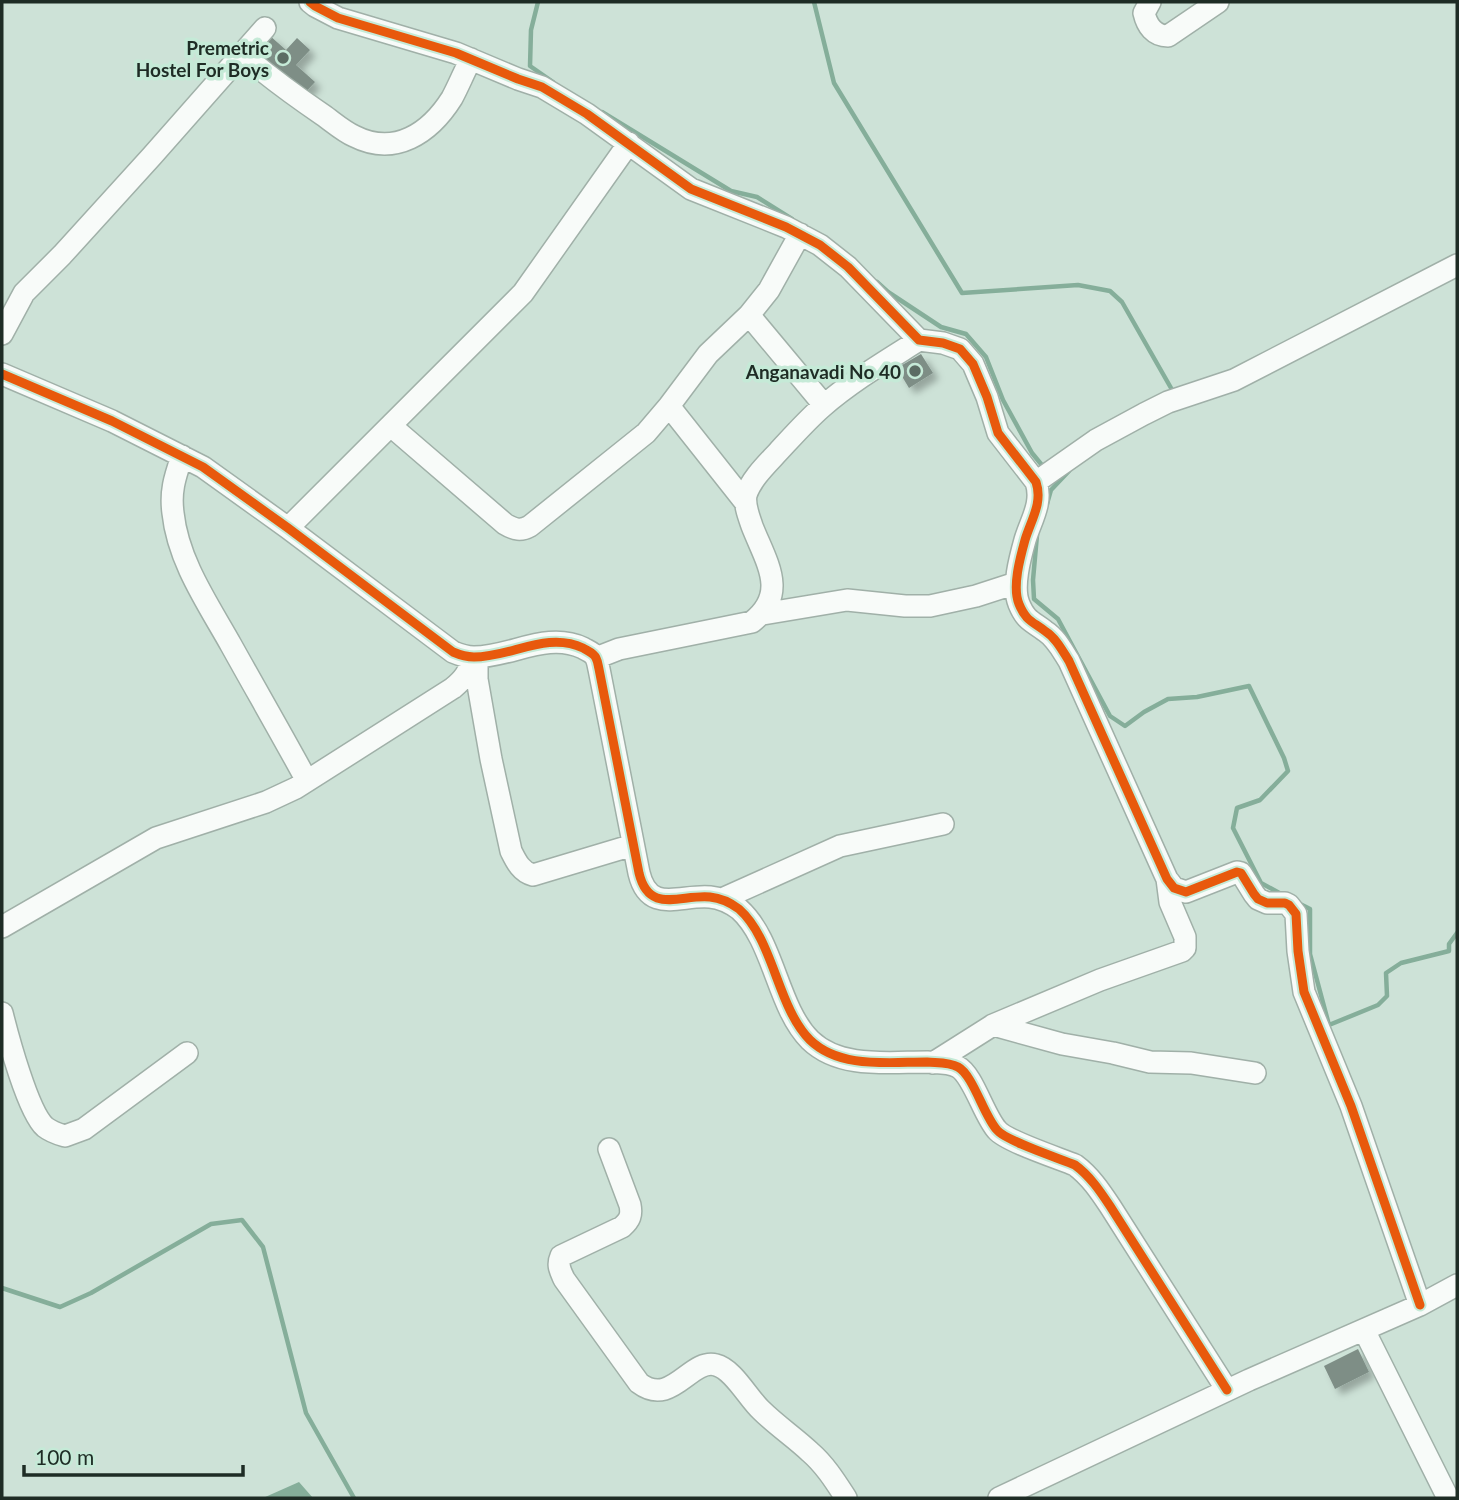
<svg xmlns="http://www.w3.org/2000/svg" width="1459" height="1500" viewBox="0 0 1459 1500" font-family="Lato,sans-serif">
<style>
.water{fill:#85ae9a}
.lines{fill:none;stroke-linecap:round;stroke-linejoin:round}
.stream{stroke:#85ae9a;stroke-width:4.5}
.building{fill:#7e8e86;filter:url(#shadow)}
.minor-casing{stroke:#a0b0a8;stroke-width:24}
.minor{stroke:#f8fbf9;stroke-width:21}
.cycleway-casing{stroke:#c5ead7;stroke-width:13}
.cycleway{stroke:#e8590c;stroke-width:9}
.poi-dot{fill:#5b6c63;stroke:#c5ead7;stroke-width:2.5}
.labels{text-anchor:middle;dominant-baseline:central;stroke-width:7;stroke-linejoin:round;paint-order:stroke}
.poi-label{font-size:19px;font-weight:bold;fill:#1e2c25;stroke:#c5ead7;text-anchor:end}
</style>
<defs>
<filter id="shadow"><feDropShadow dx="6" dy="6" stdDeviation="3.5" flood-color="#0004"/></filter>
</defs>
<rect width="100%" height="100%" fill="#cde2d7"/>
<!-- water -->
<path class="water" d="M299 1482 313 1498H263Z"/>
<g class="lines">
<!-- stream -->
<path class="stream" d="M538 2 531 30 530 66 553 82
M814 2 834 83 962 293 1078 285 1110 291 1122 302 1171 388
M602 112 731 191 757 197 792 219
M877 282 888 292 941 327 966 334 986 357 1003 400 1032 453 1041 464
M1047 504 1051 490 1069 471
M1037 535 1033 580 1034 599 1058 619 1110 716 1125 726 1144 712 1168 699 1197 697 1249 686 1284 758 1288 771 1260 800 1237 808 1233 828 1261 883 1283 895
M1300 904 1310 909V954L1329 1025 1378 1005 1387 996 1386 973 1401 963 1449 951V944L1457 933
M2 1288 60 1307 91 1293 211 1224 242 1220 263 1247 306 1413 354 1498"/>
</g>
<!-- building -->
<path class="building" d="M269 35 286 50 297 38 310 50 296 65 315 82 303 95 255 50Z
M921 354 933 373 909 388 897 368Z
M1358 1349 1369 1372 1335 1389 1324 1366Z"/>
<g class="lines">
<!-- minor casing -->
<g class="minor-casing">
<path id="minor" d="M310 2 315 6 338 18 456 53 518 79 542 87 587 114 691 189 786 227 820 245 848 267 919 340 943 343 960 349 973 364 987 397 998 433 1036 482C1043 503 1031 520 1025 540 1020 558 1012 587 1019 604 1026 621 1032 621 1045 631 1056 638 1062 650 1069 661L1167 879 1174 888 1186 892 1237 872 1241 873 1254 894 1258 899 1267 903H1285L1289 905 1296 914 1298 951 1304 992 1351 1106 1420 1305
M1150 2 1144 13C1147 26 1154 36 1168 36L1218 2
M242 54C268 76 295 96 323 115 333 122 343 131 354 136 395 157 430 133 452 98 459 85 464 72 471 59
M749 315 824 405
M2 334 24 293 62 255 152 156 265 28
M2 374 112 421 203 467 288 528 453 652C460 655 467 657 474 657 511 657 547 631 583 648 588 651 594 653 596 658 598 662 598 665 599 669L639 873C649 915 681 894 710 897 720 898 731 903 739 909 774 940 777 1007 810 1040 840 1069 888 1062 927 1062 937 1063 949 1062 958 1067 973 1075 984 1116 997 1130 1006 1141 1058 1158 1075 1165 1090 1176 1100 1191 1110 1206L1227 1390
M669 406 745 502
M391 426 505 524C515 530 521 531 530 526L646 433 669 406 708 354 749 315 769 290 800 234
M182 456C175 477 170 491 173 513 178 561 208 604 231 645 256 690 282 735 307 781
M1036 482 1096 440 1144 414 1168 402 1234 380 1457 265
M288 528 523 293 629 143
M763 614 847 600 905 606H930L976 596 1016 583
M477 657V679L491 759 511 851C516 861 521 872 533 875L633 845
M596 658 619 649 752 622C789 593 766 562 752 526 749 517 744 505 746 495 751 479 767 464 778 452 792 437 806 421 822 407 852 381 886 361 919 340
M722 899 840 846 943 824
M2 927 156 838 266 802 296 788 453 688C464 679 469 672 473 657
M2 1013C8 1037 28 1112 45 1127 50 1131 58 1134 65 1136L84 1129 187 1053
M993 1025 1062 1044 1113 1053 1150 1062 1191 1063 1255 1073
M933 1063 993 1025 1100 980 1182 951 1185 948V937L1170 902 1167 879
M609 1149 630 1205C632 1215 630 1220 622 1227L561 1256C557 1265 560 1270 564 1279L639 1383C672 1408 690 1358 716 1365 733 1369 748 1398 761 1410 776 1425 794 1437 810 1452 825 1465 835 1481 846 1498
M1364 1330 1448 1498
M999 1498 1249 1380 1420 1305 1457 1285"/>
</g>
<!-- minor -->
<use href="#minor" class="minor"/>
<!-- cycleway casing -->
<g class="cycleway-casing">
<path id="cycleway" d="M310 2 315 6 338 18 456 53 518 79 542 87 587 114 691 189 786 227 820 245 848 267 919 340 943 343 960 349 973 364 987 397 998 433 1036 482C1043 503 1031 520 1025 540 1020 558 1012 587 1019 604 1026 621 1032 621 1045 631 1056 638 1062 650 1069 661L1167 879 1174 888 1186 892 1237 872 1241 873 1254 894 1258 899 1267 903H1285L1289 905 1296 914 1298 951 1304 992 1351 1106 1420 1305
M2 374 112 421 203 467 288 528 453 652C460 655 467 657 474 657 511 657 547 631 583 648 588 651 594 653 596 658 598 662 598 665 599 669L639 873C649 915 681 894 710 897 720 898 731 903 739 909 774 940 777 1007 810 1040 840 1069 888 1062 927 1062 937 1063 949 1062 958 1067 973 1075 984 1116 997 1130 1006 1141 1058 1158 1075 1165 1090 1176 1100 1191 1110 1206L1227 1390"/>
</g>
<!-- cycleway -->
<use href="#cycleway" class="cycleway"/>
</g>
<!-- markers -->
<g class="poi-dot">
<circle cx="283" cy="58" r="7"/>
<circle cx="915" cy="371" r="7"/>
</g>
<g class="labels">
<!-- poi labels -->
<g class="poi-label">
<text x="269" y="47">Premetric<tspan x="269" dy="22">Hostel For Boys</tspan></text>
<text x="901" y="371">Anganavadi No 40</text>
</g>
</g>
<!-- border -->
<rect width="1459" height="1500" fill="none" stroke="#1e2c25" stroke-width="7"/>
<!-- scale -->
<path d="M24 1465v10h219v-10" fill="none" stroke="#1e2c25" stroke-width="3.5"/>
<text x="35" y="1465" font-size="21" fill="#1e2c25" stroke="#c5ead7" stroke-width="5" paint-order="stroke">100 m</text>
</svg>
